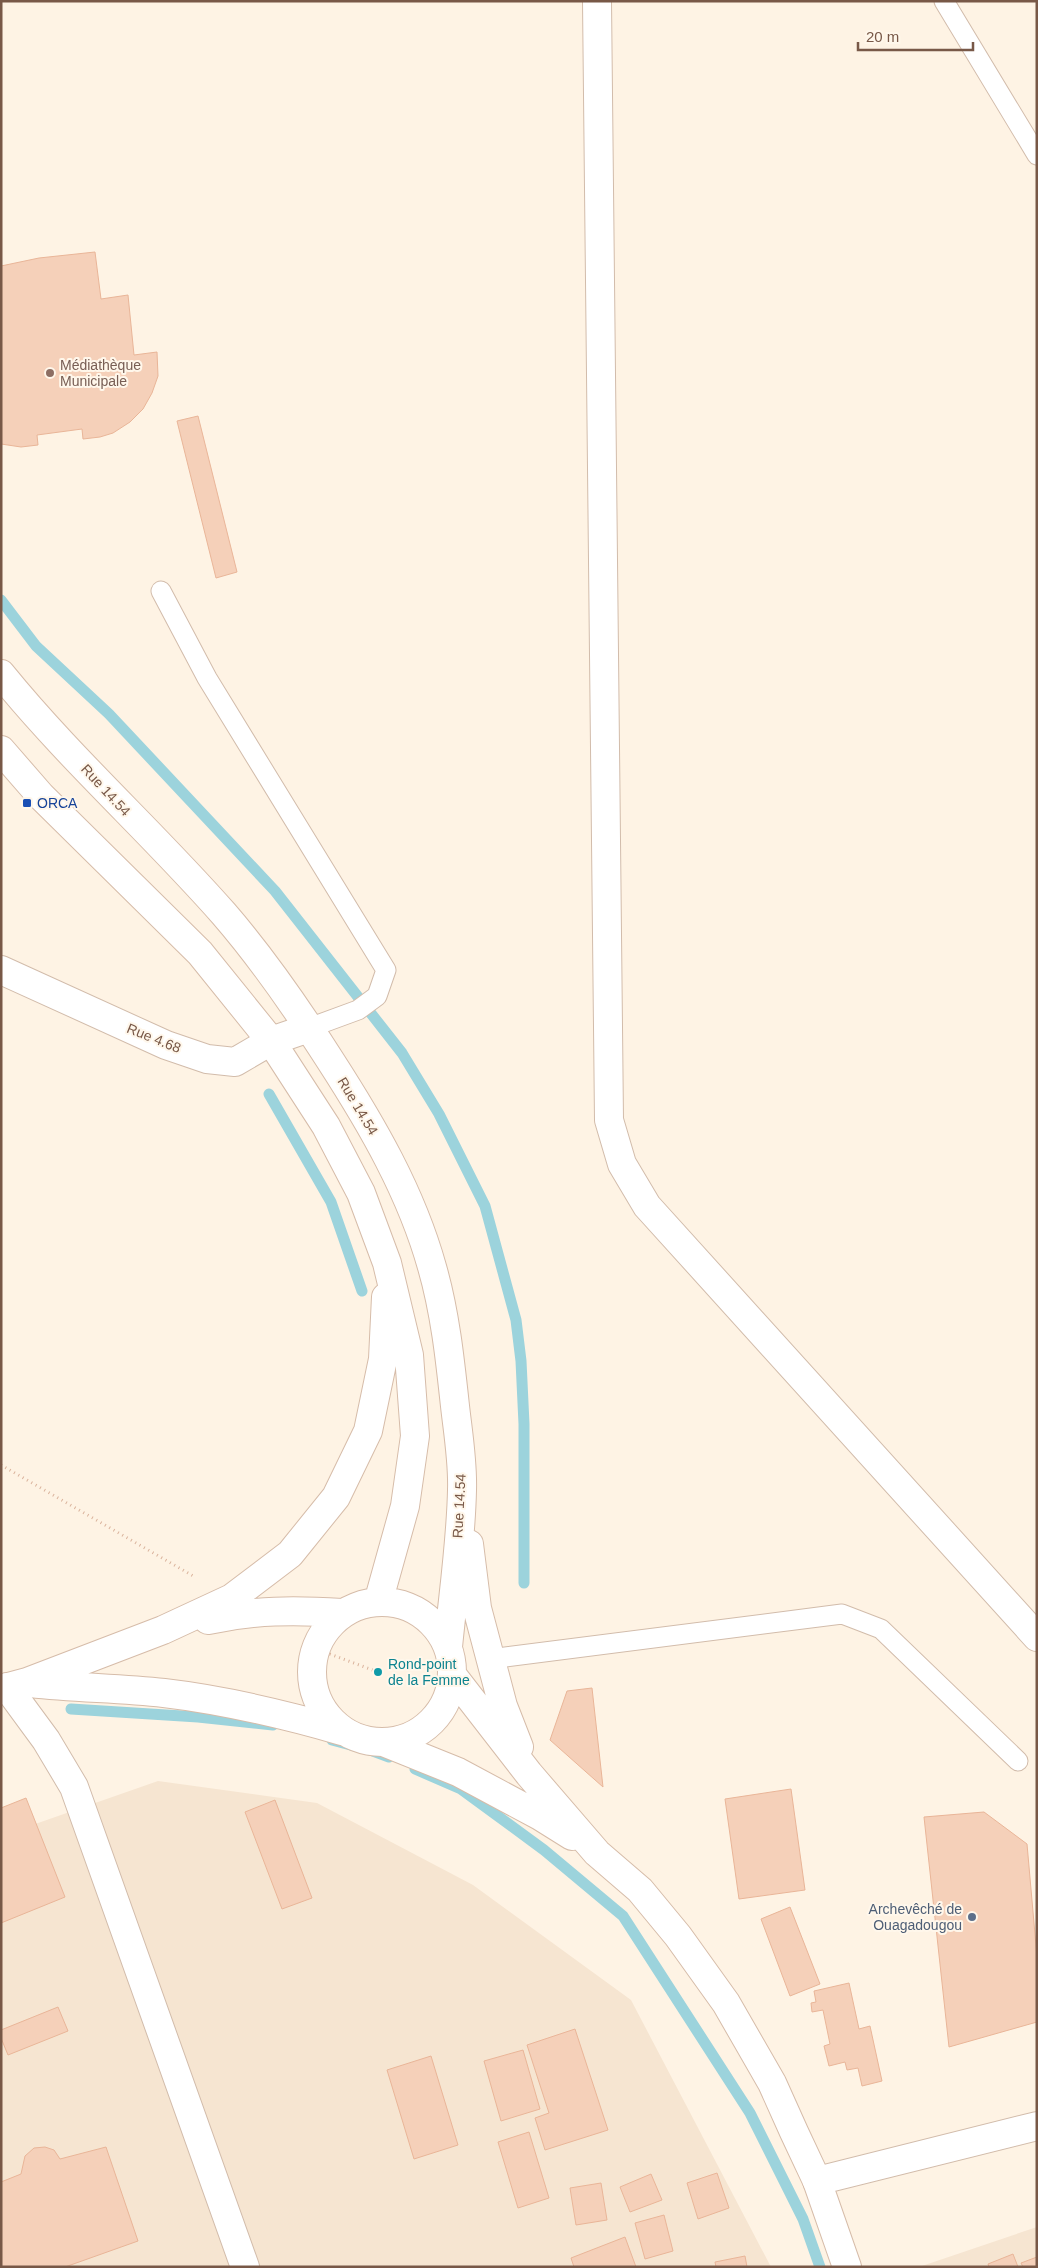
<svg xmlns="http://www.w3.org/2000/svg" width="1038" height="2268" viewBox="0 0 1038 2268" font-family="Arial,sans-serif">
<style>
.residential{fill:#f6e5d1}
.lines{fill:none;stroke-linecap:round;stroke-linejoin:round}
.stream{stroke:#9cd3dc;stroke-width:11}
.building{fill:#f5d0b9;stroke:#e9b598}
.service-casing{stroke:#d2bcab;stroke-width:21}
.minor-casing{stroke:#d2bcab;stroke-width:30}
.secondary-casing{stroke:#d6bca9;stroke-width:30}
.path{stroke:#dab39c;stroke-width:3;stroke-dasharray:1 4;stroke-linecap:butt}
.service{stroke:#fff;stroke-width:19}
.minor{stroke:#fff;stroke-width:28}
.secondary{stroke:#fff;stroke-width:28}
.education-dot{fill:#8d6e63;stroke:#fff7eb;stroke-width:2}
.transit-dot{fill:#1a4fb4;stroke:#fff7eb;stroke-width:2}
.culture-dot{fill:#0f9aa8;stroke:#fff7eb;stroke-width:2}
.service-dot{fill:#5c6f8a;stroke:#fff7eb;stroke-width:2}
.labels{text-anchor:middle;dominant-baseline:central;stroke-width:4;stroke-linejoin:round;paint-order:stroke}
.education-label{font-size:14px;fill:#785e54;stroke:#fff7eb;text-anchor:start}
.street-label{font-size:14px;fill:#785847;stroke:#fff7eb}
.transit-label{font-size:14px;fill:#164399;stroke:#fff7eb;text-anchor:start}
.culture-label{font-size:14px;fill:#0d838f;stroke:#fff7eb;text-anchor:start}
.service-label{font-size:14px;fill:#4e5e75;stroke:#fff7eb;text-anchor:end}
</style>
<rect width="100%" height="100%" fill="#fef3e4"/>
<!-- residential -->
<path class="residential" d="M158 1781 317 1803 473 1885 631 2000 771 2267H1V1836Z
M1037 2227V2267H919Z"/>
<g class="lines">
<!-- stream -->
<path class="stream" d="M1 600 36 646 109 714 275 891 402 1053 439 1114 485 1206 516 1320 521 1361 524 1424V1583
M269 1094 331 1202 362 1291
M71 1709 198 1717 273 1725
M332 1740 373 1751 389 1757
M415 1769 461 1789 544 1850 623 1916 750 2113 803 2219 820 2267"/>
</g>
<!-- building -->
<path class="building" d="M95 252 101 299 128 295 134 355 157 352 158 376 152 393 143 409 130 422 113 433 100 437 83 439 82 429 37 435 38 445 21 447 1 444V266L39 258Z
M198 416 237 572 216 578 177 421Z
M592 1688 603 1787 550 1740 567 1691Z
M791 1789 805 1890 739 1899 725 1799Z
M26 1798 65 1897 1 1923V1808Z
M275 1800 312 1898 282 1909 245 1812Z
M984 1812 1027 1844 1037 1957V2022L949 2047 924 1817Z
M790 1907 820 1984 790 1996 761 1919Z
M849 1983 859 2029 870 2026 882 2081 862 2086 858 2068 847 2070 845 2062 829 2066 824 2046 830 2044 823 2010 812 2012 811 2003 816 2002 814 1991Z
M58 2007 68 2031 8 2055 1 2038V2030Z
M575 2029 608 2130 545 2150 535 2118 549 2113 527 2045Z
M523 2050 540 2109 501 2121 484 2061Z
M431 2056 458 2145 414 2159 387 2070Z
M529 2132 549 2198 518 2208 498 2142Z
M45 2147 54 2150 60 2159 106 2147 138 2241 65 2267H1V2182L21 2174 25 2156 34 2148Z
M717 2173 729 2208 698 2219 687 2183Z
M651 2174 662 2200 630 2212 620 2187Z
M601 2183 607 2220 576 2225 570 2188Z
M664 2215 673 2251 645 2259 635 2223Z
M625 2237 636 2267H574L571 2258Z
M1013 2254 1018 2267H989L988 2264Z
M745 2256 747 2267H716L715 2262Z
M1037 2257V2267H1023L1021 2263Z"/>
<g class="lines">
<!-- service casing -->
<g class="service-casing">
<path id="service" d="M944 1 1037 155
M161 591 207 678 386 970 377 996 358 1010 309 1028
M490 1659 842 1614 881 1629 1018 1761"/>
</g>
<!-- minor casing -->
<g class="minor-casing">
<path id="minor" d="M597 1 609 1120 622 1164 647 1206 1037 1637
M1 970 166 1045 207 1059 235 1062 271 1041 309 1028
M7 1687 46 1740 74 1787 245 2267
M817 2181 1037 2126"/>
</g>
<!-- secondary casing -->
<g class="secondary-casing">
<path id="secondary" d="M1 674C70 759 152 832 224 914 263 959 298 1010 330 1060 372 1125 411 1192 432 1267 445 1312 450 1359 455 1406 458 1433 463 1462 462 1490 461 1542 453 1595 448 1647
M1 750 41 796 200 953 271 1041 326 1126 361 1193 387 1263 409 1355 415 1436 405 1506 379 1599
M469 1544 477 1608 503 1706 519 1747
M312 1672a70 70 0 1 1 140 0a70 70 0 1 1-140 0Z
M208 1620C254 1610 295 1610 342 1613
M453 1676 529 1774 597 1853 640 1890 678 1936 726 2003 772 2083 794 2132 817 2181 847 2267
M31 1683C75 1688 119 1688 164 1693 224 1700 283 1714 342 1731
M1 1689 27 1682 163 1630 232 1598 290 1554 336 1497 368 1431 383 1359 386 1297
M386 1743 458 1772 540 1816 572 1836"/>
</g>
<!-- path -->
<path class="path" d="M1 1465 195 1577
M311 1647 378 1672"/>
<!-- service -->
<use href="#service" class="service"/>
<!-- minor -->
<use href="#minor" class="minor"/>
<!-- secondary -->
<use href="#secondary" class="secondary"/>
</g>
<!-- markers -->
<circle class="education-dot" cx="50" cy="373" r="5"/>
<rect class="transit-dot" x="22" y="798" width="10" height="10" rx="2.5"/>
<circle class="culture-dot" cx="378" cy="1672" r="5"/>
<circle class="service-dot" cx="972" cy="1917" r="5"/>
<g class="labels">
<!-- education labels -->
<g class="education-label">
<text x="60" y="365">Médiathèque<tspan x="60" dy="16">Municipale</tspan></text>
</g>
<!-- street labels -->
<g class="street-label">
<text transform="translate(106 790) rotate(47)">Rue 14.54</text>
<text transform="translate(154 1038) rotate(22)">Rue 4.68</text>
<text transform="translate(358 1106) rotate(59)">Rue 14.54</text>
<text transform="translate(459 1506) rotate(-87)">Rue 14.54</text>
</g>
<!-- transit labels -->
<g class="transit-label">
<text x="37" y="803">ORCA</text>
</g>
<!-- culture labels -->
<g class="culture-label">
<text x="388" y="1664">Rond-point<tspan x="388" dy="16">de la Femme</tspan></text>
</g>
<!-- service labels -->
<g class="service-label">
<text x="962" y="1909">Archevêché de<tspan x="962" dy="16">Ouagadougou</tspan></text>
</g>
</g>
<!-- border -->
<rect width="1038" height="2268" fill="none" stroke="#785847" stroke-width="5"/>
<!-- scale -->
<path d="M858 42v8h115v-8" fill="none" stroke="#785847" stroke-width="2.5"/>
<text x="866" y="42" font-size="15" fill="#785847" stroke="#fff7eb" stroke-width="4" paint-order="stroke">20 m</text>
</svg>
